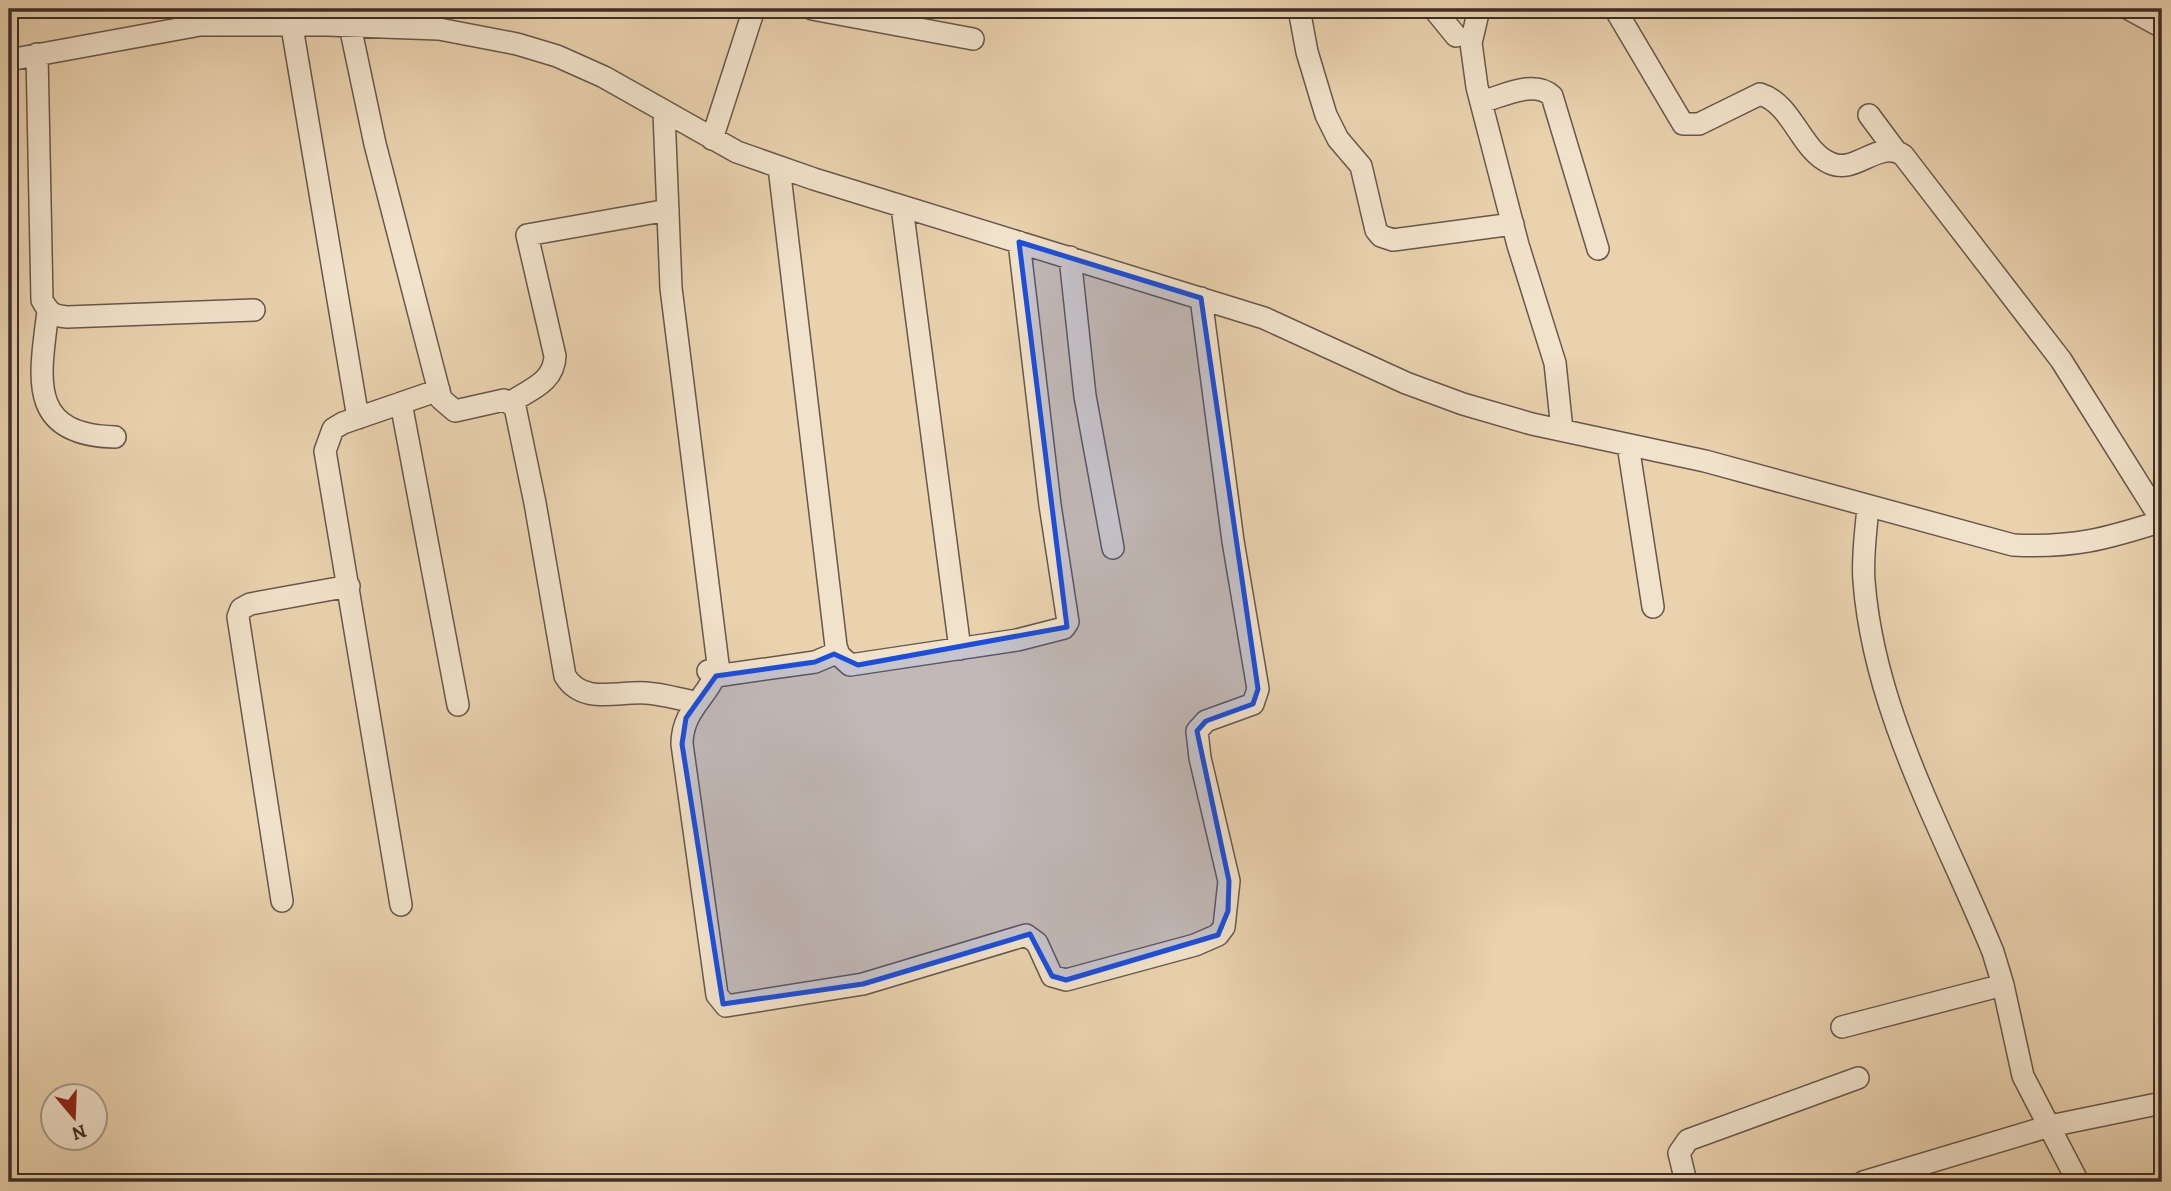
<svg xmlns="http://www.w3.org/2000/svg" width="2171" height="1191" viewBox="0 0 2171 1191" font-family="Alegreya,serif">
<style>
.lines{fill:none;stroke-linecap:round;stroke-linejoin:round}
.minor-casing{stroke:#68574a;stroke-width:24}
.minor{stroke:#f1e2cb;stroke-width:21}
.marked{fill:#1d4ed8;fill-opacity:0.2;stroke:#1d4ed8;stroke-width:5;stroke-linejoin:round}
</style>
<rect width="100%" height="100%" fill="#ead2af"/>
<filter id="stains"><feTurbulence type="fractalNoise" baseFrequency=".00286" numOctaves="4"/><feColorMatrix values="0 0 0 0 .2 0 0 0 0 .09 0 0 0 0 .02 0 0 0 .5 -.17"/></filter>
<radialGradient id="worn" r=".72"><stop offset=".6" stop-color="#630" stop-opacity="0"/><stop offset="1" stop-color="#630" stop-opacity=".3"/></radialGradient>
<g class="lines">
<!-- minor casing -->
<g class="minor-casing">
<path id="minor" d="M812 9 973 39
M1299 9 1307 52 1326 115 1338 139 1361 166 1376 230 1381 236 1393 240 1513 224
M1434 9 1456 36
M1479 9 1471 43 1477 87 1518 245 1555 363 1562 430
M1615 9 1683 124H1699L1760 94C1793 104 1800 150 1830 163 1856 175 1878 139 1903 155L2061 360 2162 521
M2129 9 2162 27
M350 26 375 144 441 399 455 411 504 400 515 407 535 503 565 676C583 705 617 691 646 693 662 694 679 699 695 702
M292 27 358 418
M37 54 42 300C49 313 53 316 67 317L254 310
M9 60 200 25H327L439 29 517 44 557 56 604 77 737 152 814 179 1264 318 1406 383 1463 404 1532 424 1705 461 2013 545C2073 548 2106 539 2162 521
M1481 102C1503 96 1535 79 1552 96L1598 249
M664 113 671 288 718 664C713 695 682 707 682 744L717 995 726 1006 863 984 1026 935 1037 943 1052 976 1066 980 1195 945 1218 935 1224 927 1229 881 1200 758 1197 731 1206 721 1253 704 1258 689 1233 541 1201 298
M1869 115 1895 150
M712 139 754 9
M779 167 836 646 839 655 850 665 1017 640 1064 628 1068 622 1050 505 1019 242
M902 207 960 649
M1070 257 1085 396 1113 548
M48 311C40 377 26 435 115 437
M511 402C531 389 554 382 555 356L527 235 668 210
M401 403 458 705
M1628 445 1653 607
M1868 507C1866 531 1862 557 1864 581 1874 713 1944 832 1993 952L2003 985 2023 1076 2078 1182
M708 671 716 676 815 662 834 654 839 655
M282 901 238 617 241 609 250 604 349 586
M401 905 325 451 333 429 343 423 439 390
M1842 1027 2003 985
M1686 1182 1679 1153 1688 1140 1858 1078
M1863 1182 2050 1126 2162 1103"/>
</g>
<!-- minor -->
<use href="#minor" class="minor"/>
</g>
<!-- marked area -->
<path class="marked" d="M1019 242 1201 298 1258 689 1253 704 1206 721 1197 731 1229 881 1228 911 1218 935 1066 980 1052 976 1030 934 863 984 723 1004 682 744 686 718 716 676 815 662 834 654 858 665 1067 627Z"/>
<!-- margin -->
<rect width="2171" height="1191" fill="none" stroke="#ead2af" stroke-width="35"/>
<rect x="10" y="10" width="2150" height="1170" fill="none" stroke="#3d2e28" stroke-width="3.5"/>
<rect x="18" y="18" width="2136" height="1156" fill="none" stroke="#3d2e28" stroke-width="2"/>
<!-- north arrow -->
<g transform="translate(74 1117) rotate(161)"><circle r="33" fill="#f1e2cb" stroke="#a99a8a" stroke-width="2"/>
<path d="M0-5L12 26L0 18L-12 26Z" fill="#8f2418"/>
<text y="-10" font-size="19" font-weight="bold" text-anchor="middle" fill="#3d2e28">N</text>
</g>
<rect width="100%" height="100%" filter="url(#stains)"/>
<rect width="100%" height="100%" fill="url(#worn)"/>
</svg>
